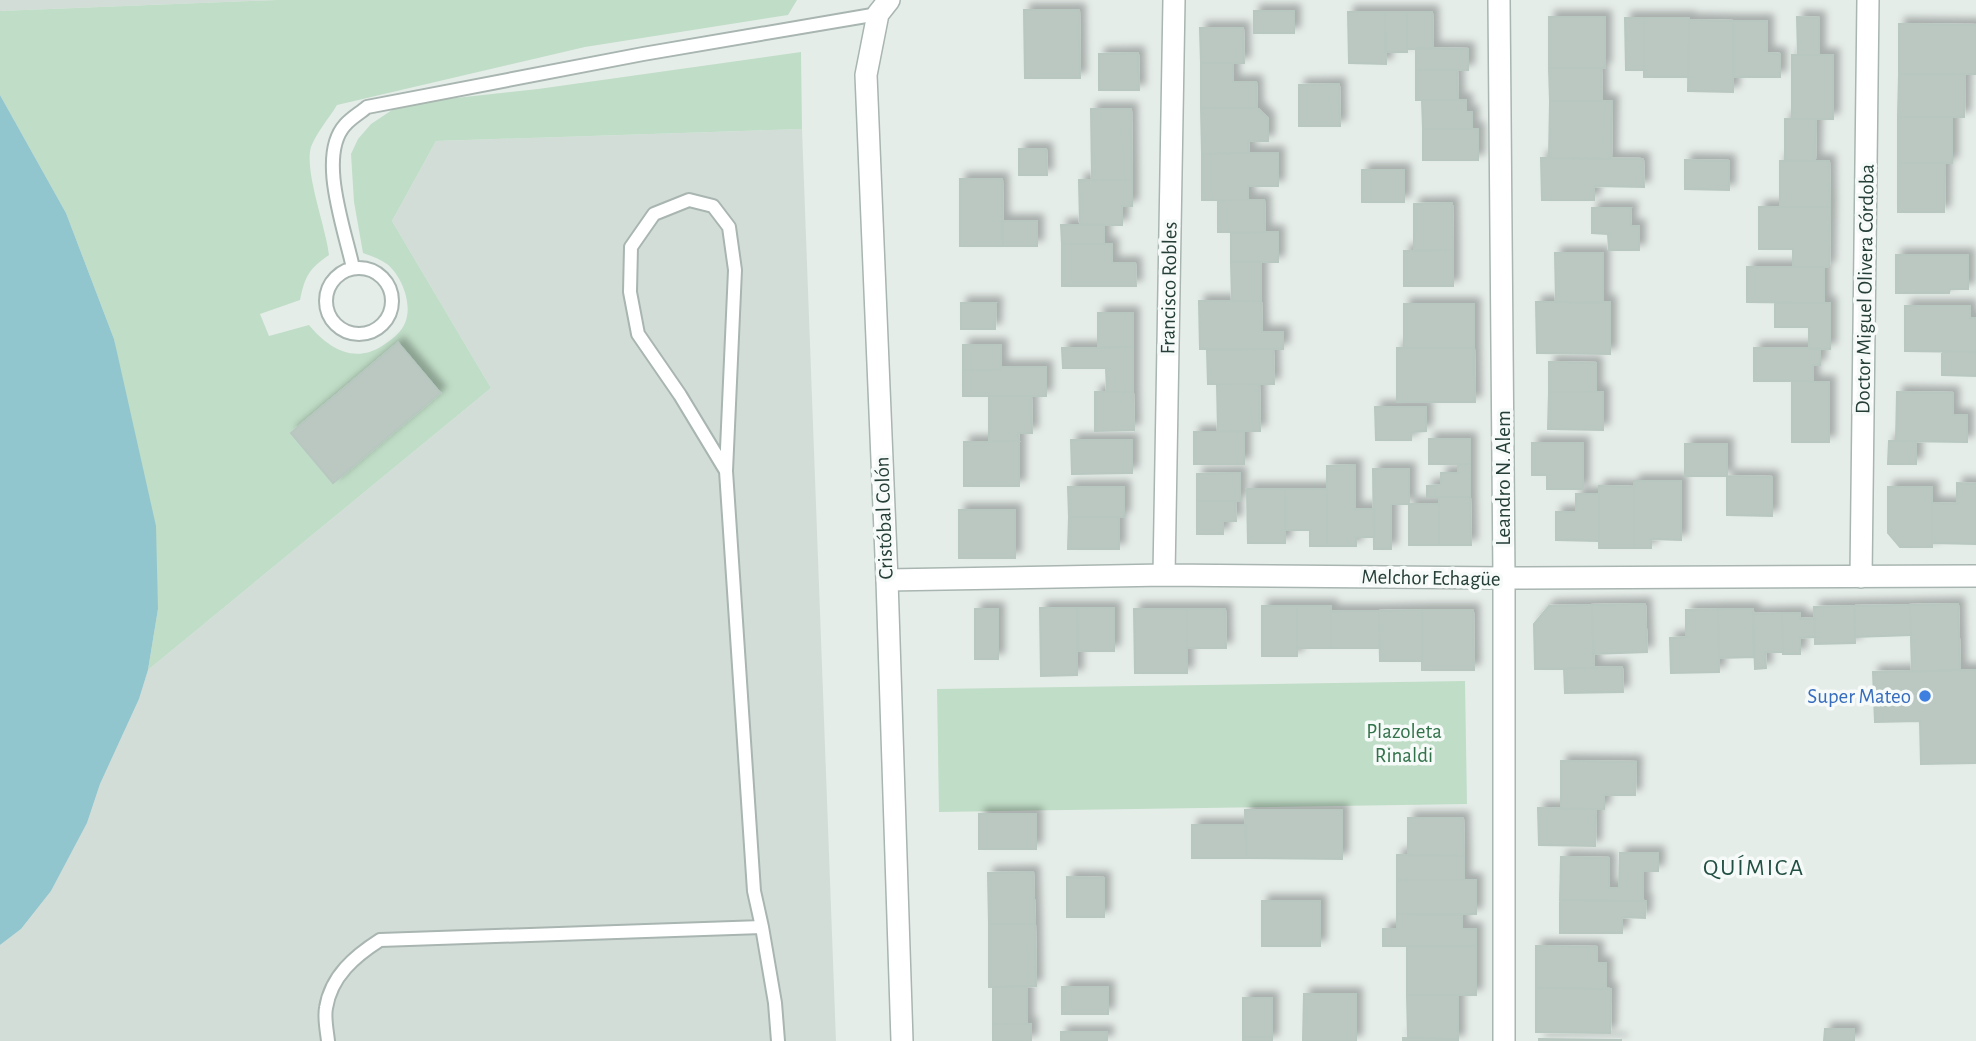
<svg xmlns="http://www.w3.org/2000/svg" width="1976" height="1041" viewBox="0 0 1976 1041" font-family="'Alegreya Sans',sans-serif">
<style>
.built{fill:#d3ddd8}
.green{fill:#c0ddc7}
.water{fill:#92c6ce}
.building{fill:#bbc8c2;stroke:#b8c7c0;stroke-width:2;filter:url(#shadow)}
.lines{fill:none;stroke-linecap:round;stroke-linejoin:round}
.service-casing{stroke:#a8b5b0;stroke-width:16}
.minor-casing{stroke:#a8b5b0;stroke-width:24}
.tertiary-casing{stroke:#a8b5b0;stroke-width:24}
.service{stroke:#fff;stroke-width:12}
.minor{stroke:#fff;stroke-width:21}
.tertiary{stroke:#fff;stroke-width:21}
.shop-dot{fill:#3f7fe0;stroke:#f6faf8;stroke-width:2.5}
.labels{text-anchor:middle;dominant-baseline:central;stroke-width:7;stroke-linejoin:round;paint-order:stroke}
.street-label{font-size:21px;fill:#253e37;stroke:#f6faf8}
.shop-label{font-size:21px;fill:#366cbe;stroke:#f6faf8;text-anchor:end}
.park-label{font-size:21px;fill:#32724a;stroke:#f6faf8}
.quarter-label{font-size:24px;letter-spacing:2px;fill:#224f43;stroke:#f6faf8}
</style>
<defs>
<filter id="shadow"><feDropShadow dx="6" dy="-6" stdDeviation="3.5" flood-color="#0004"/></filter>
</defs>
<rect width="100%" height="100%" fill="#e5ede9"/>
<!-- built -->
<path class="built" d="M0 0H277L0 11Z
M802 129 836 1041H0V945L21 929 51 891 87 823 100 784 139 699 148 670 491 388 392 221 436 141Z"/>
<!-- green -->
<path class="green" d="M277 0H797L788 15 585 47 337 105C330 117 316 133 311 147 304 171 326 227 329 255 309 269 305 276 300 300L260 314 269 336 309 325C328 348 354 364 382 346 391 340 401 333 405 323 413 305 402 276 387 264 380 259 371 256 363 253L354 202 351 154 358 139 371 124 392 110 419 102 538 89 801 52 802 129 436 141 392 221 491 388 148 670 158 609 114 339 66 213 0 95V11Z
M1465 681 1467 804 939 812 937 689Z"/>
<!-- water -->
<path class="water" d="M0 95 66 213 114 339 156 526 158 609 148 670 139 699 100 784 87 823 51 891 21 929 0 945Z"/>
<!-- building -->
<path class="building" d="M1024 10H1079L1080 78H1025Z
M1254 11H1294V33H1254Z
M1348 12H1385L1386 64 1349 63Z
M1385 12H1407V52H1385Z
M1407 12H1432L1433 49H1407Z
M1549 17H1605V68H1549Z
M1797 17 1819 18V55H1798Z
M1625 18H1644V70H1626Z
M1644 18H1689L1688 77H1644Z
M1689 20 1733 21V92L1688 91Z
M1733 21H1767V53L1780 54V77H1733Z
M1899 24 1976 25V74H1899Z
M1200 28H1243L1244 63H1201Z
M1416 48 1468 49V70H1416Z
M1138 53 1139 90H1099V54Z
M1792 55H1833V119H1792Z
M1201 63H1233V82H1256L1257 108H1201Z
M1549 68H1601L1602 101H1550Z
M1416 70H1457L1458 100H1416Z
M1899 74H1965L1964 117H1898Z
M1339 84 1340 126H1299V85Z
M1422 100H1466V112H1472V129H1423Z
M1550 101H1612L1611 159 1549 158Z
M1201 108H1257L1268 119V141H1248L1249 153 1202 154Z
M1091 109H1131L1132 180H1092Z
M1898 117H1952V163H1898Z
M1785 119H1816L1815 161 1785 160Z
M1423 129H1478V160H1423Z
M1019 149H1046L1047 175H1019Z
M1249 153H1278V186H1248V200H1202V154Z
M1541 158 1643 159 1644 187 1594 186V200H1542Z
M1685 160 1729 161V190L1685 189Z
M1780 161H1829L1830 207H1780Z
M1898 163H1945L1944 212H1898Z
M1362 170H1404V202H1362Z
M960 179H1002L1003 246H960Z
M1079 180H1132V206H1122V225L1080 224Z
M1218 200H1264L1265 232H1218Z
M1452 203 1453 250H1414V204Z
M1759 207H1830L1829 267H1793V249H1759Z
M1592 208H1631L1630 226H1639V250H1609L1608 234 1592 233Z
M1002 221H1037V246H1003Z
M1061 225H1104V244H1062Z
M1265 232H1278V262H1231V233Z
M1062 244H1112V263H1135L1136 286H1062Z
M1453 250V286H1404V251Z
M1555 253H1603V303L1556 302Z
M1896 255H1968V289H1950L1949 293H1896Z
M1231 262H1261V301H1232Z
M1747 267H1824V303L1747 302Z
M1199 301H1261L1262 332H1283V349H1200Z
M1536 302H1610V354L1537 353Z
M961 303H996L995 329H961Z
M1775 303H1830V349H1809V327H1775Z
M1404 304H1474V348H1404Z
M1905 306H1970V318H1976V352L1905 351Z
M1098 313H1133V347H1098Z
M398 343 440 393 333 483 291 433Z
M963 345H1001V370H963Z
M1133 347V392H1107L1106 368H1063L1062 348Z
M1397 348H1474L1475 402H1397Z
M1754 348H1820V365H1813V381H1754Z
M1273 349 1274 384H1208L1207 350Z
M1942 352H1976V376L1942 375Z
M1549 362 1596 363V392H1549Z
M1001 367H1046V396H963V370H1001Z
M1792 381 1829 382V442H1792Z
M1217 384H1259L1260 431H1218Z
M1095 392H1133L1134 430 1095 431Z
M1549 392H1603V430L1548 429Z
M1897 392 1953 393V415H1967V442L1896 441Z
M989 396H1031L1032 433H1018L1019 441H989Z
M1375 407H1426V431L1412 432 1411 440H1376Z
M1194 432H1244V464H1194Z
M1429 439H1470V464H1429Z
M1071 440H1132V473L1072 474Z
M1019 441V486H964V442Z
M1889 441H1916V464H1888Z
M1532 443H1583V489H1547V475H1532Z
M1685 444H1727V476H1685Z
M1458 464H1470V497H1427V486L1441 485V473H1458Z
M1355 465V509H1374V537H1356V546H1327V466Z
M1373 469H1409V504H1391V549H1374Z
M1240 473V501H1197V474Z
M1727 476 1772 477V516L1727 515Z
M1634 481H1681V540L1651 539V548H1634Z
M1957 483 1976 484V544L1932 543V503L1957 504Z
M1599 486 1634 487V548H1599Z
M1068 487H1124V517H1069Z
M1888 487H1932V547H1900L1888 533Z
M1247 489H1285V543H1248Z
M1285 489H1327V546H1310V530H1285Z
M1576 494H1599V541L1556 540V512H1576Z
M1439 497H1470L1471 545H1439Z
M1197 501H1235L1236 521H1223V534H1197Z
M1409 504H1439V545H1409Z
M959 510H1015V558H959Z
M1069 517H1119V549H1068Z
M1645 604 1647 652 1593 654 1592 605Z
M1958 604 1960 670 1912 672 1910 605Z
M1592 605 1594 668 1535 669 1534 624 1549 606Z
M1910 605 1911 635 1855 637 1854 606Z
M1262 606H1297V656H1262Z
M1297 606H1331V648H1297Z
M1854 606 1855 643 1815 644 1814 607Z
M1040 608H1077V675L1041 676Z
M1077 608H1114V651H1078Z
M975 609H998V659H975Z
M1134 609H1187V673H1135Z
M1187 609H1225L1226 648H1187Z
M1718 609 1719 672 1671 673 1670 638 1686 637V610Z
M1718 609H1753L1754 657 1719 658Z
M1422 610V661H1380L1379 611Z
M1422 610H1473L1474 670H1422Z
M1331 611H1379L1380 648H1331Z
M1782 613 1783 652H1765L1766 668 1755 669 1753 614Z
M1782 613H1800V619L1815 618V637L1800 638V654H1783Z
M1622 667 1623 692 1565 693 1564 668Z
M1960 670H1976V763L1921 764 1920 721 1875 722 1873 672Z
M1561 761 1636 762 1635 795H1604V809H1561Z
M1538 808 1596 809 1595 846 1539 845Z
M1245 810H1342V859L1246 858Z
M979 814H1036V849H979Z
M1408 818H1463L1464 856H1408Z
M1192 825H1246V858H1192Z
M1620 853H1658V871H1643V901L1560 900 1561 857 1609 858V888H1619Z
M1397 855 1464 856V880H1397Z
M1033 872 1035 924H989L988 873Z
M1067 877 1104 878V917H1067Z
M1397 880H1476V914H1397Z
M1560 900 1646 901 1645 918 1622 917V933H1560Z
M1262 901H1320V946H1262Z
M1397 914 1462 915V929H1476V946H1383V929H1397Z
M989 924H1035L1036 986 989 987Z
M1407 946H1476V995H1407Z
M1536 946 1597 947V963H1606V989L1536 988Z
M1027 986V1024H993V987Z
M1062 987H1108V1014H1062Z
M1536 988 1611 989 1610 1033 1536 1032Z
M1304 994H1356V1041H1303Z
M1407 995H1458V1039L1408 1038Z
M1243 998H1272V1037H1243Z
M993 1024H1031V1041H993Z
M1825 1029H1854V1041H1824Z
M1061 1032H1107V1041H1061Z
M1243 1037H1272V1041H1243Z
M1403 1038 1458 1039V1041H1403Z
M1539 1039 1621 1040V1041H1539Z"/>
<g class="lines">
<!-- service casing -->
<g class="service-casing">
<path id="service" d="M326 301a33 33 0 1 1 66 0a33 33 0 1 1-66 0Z
M353 268C345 230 317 156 345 125 351 118 360 113 367 107L643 54 878 14
M726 471 680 395 638 334 630 292 631 247 654 214 689 200 713 206 729 227 735 270 726 471 754 891 762 927
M328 1041C327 1031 324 1018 326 1008 331 976 355 956 380 940L762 927 775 1003 778 1041"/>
</g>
<!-- minor casing -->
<g class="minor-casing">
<path id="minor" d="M1499 0 1504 578V1041
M1164 575 1174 0
M1861 577 1868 0
M887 580 1164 575 1504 578 1976 576"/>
</g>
<!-- tertiary casing -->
<g class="tertiary-casing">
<path id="tertiary" d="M889 0 878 14 866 75 887 580 902 1041"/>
</g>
<!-- service -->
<use href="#service" class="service"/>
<!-- minor -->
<use href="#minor" class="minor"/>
<!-- tertiary -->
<use href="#tertiary" class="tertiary"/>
</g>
<!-- markers -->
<circle class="shop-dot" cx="1925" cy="696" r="7"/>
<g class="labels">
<!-- street labels -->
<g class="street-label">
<text transform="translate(1169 288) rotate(-89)">Francisco Robles</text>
<text transform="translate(1865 289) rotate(-89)">Doctor Miguel Olivera Córdoba</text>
<text transform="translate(1503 478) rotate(-90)">Leandro N. Alem</text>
<text transform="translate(884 518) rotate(-92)">Cristóbal Colón</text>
<text transform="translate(1431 578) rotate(1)">Melchor Echagüe</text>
</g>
<!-- shop labels -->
<g class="shop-label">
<text x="1911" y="696">Super Mateo</text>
</g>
<!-- park labels -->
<g class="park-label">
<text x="1404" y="731">Plazoleta<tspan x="1404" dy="24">Rinaldi</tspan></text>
</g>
<!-- quarter labels -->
<g class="quarter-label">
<text x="1754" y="868">QUÍMICA</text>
</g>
</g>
</svg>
